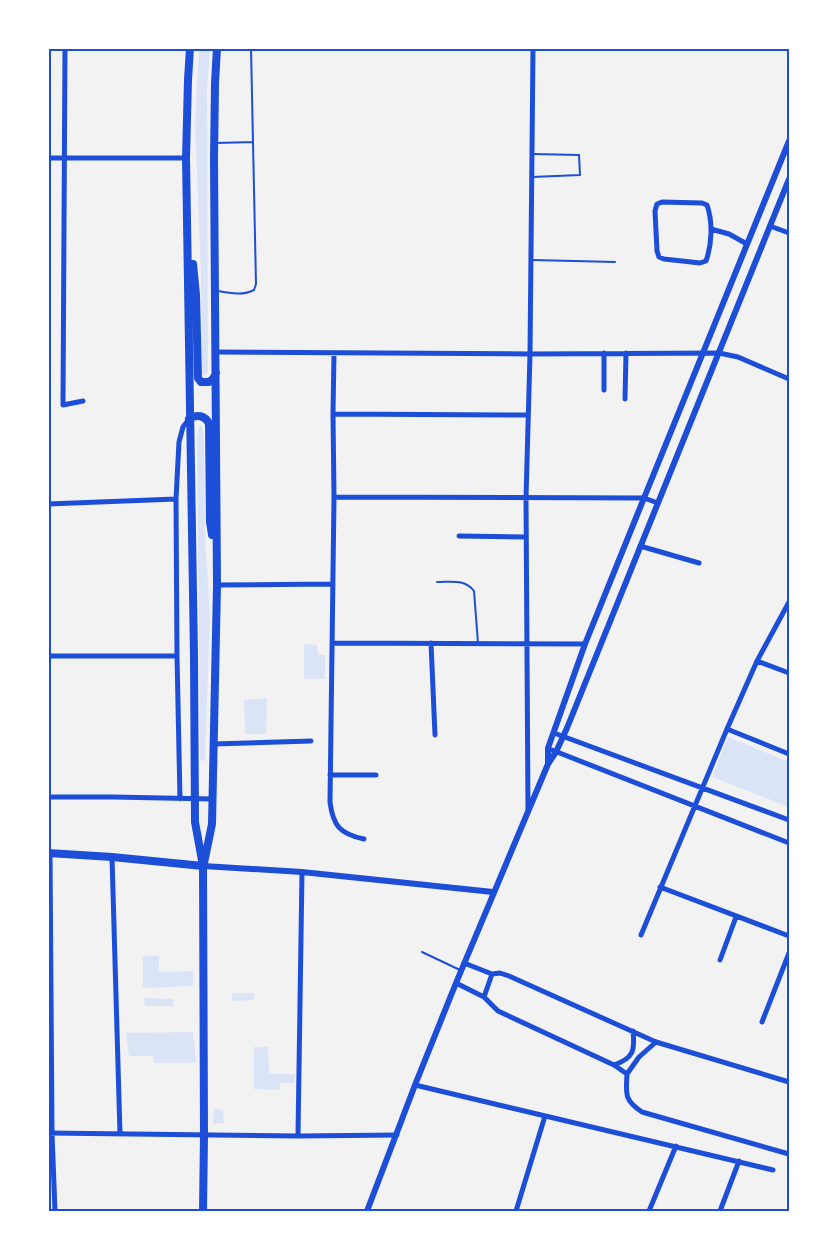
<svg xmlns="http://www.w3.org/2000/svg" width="837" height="1259" viewBox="0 0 837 1259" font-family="Roboto,sans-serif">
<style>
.green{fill:#dbe4f7}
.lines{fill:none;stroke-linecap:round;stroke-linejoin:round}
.service{stroke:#1d4ed8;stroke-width:2}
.minor{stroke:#1d4ed8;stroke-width:5}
.tertiary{stroke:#1d4ed8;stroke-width:6}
.primary{stroke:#1d4ed8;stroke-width:8}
.neatline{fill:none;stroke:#1d4ed8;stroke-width:2}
</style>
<rect width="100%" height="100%" fill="#f2f2f2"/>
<!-- green -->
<path class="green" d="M199 48H210L207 90 208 372 206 375H204L202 373 201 274 195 124Z
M199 426H202L204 438 205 538 210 615 205 760 202 761 200 760 197 438Z
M304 644 317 645 318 655H325V679H304Z
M267 698 266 734H245L244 700Z
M728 737 789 762V807L712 777Z
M143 956H159V972L193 971V986L143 988Z
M232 993H254V1000L232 1001Z
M144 998 173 999V1006H145Z
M193 1032 196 1063H154L153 1056H129L126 1033Z
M254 1047H268L269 1074H295L294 1083H280L279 1090 254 1089Z
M214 1109 223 1110 224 1123 213 1124Z"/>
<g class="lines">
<!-- service -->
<path class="service" d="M216 143 253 142
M532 177 580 175 579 155 533 154
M533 260 615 262
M218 291C229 293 243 296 254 290L256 284 251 48
M437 582C452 582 465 579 474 591L478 643
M422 952 460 970"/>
<!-- minor -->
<path class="minor" d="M65 48 63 405 83 401
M48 158H186
M662 202 702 203 707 205C713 222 712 244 706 261L700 263 664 259 659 257 657 251 655 211 657 204Z
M770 226 789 233
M711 229 729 234 747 244
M216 352 530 354 719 353 738 357 789 379
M334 353 333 414 334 497 330 802C333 826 340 834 364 839
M604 390V353
M625 399 626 353
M333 414 528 415
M334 497 644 498 658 503
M48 504 176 499
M459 536 526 537
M640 546 699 563
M217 585 333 584
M333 643 585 644
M431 643 435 735
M48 656H177
M757 661 789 673
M727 729 789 754
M554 733 789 820
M213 744 311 741
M552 750 789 843
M330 775H376
M48 797H113L213 799
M180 799 177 656 176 499 179 442 183 427 189 419
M528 810 526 498 530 354 533 48
M50 853 52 1133 55 1211
M112 857 120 1134
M660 887 789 936
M641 935 727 729 757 661 789 602
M720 960 736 917
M464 963 492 974 500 973 509 976 656 1042 789 1082
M456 983 484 997 498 1011 614 1065 627 1074
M484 997 492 974
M762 1022 789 953
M614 1065C634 1058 635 1050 633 1031
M627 1074C626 1094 624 1100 642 1112L789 1154
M627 1074 639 1057 656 1042
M415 1085 773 1170
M48 1133 298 1136 397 1135
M298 1136 302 872
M516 1211 545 1116
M649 1211 676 1146
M720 1211 739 1161"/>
<!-- tertiary -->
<path class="tertiary" d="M548 763V748L585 644 644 498 789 141
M203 866 302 872 493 892
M367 1211 415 1085 456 983 548 764 556 752 567 728 789 179"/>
<!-- primary -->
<path class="primary" d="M190 48 188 80 186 158 194 656 195 822 203 866 204 1135 203 1211
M193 264 196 295 198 378 201 382H209L213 379 216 373
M189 419C197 414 205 415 209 424L210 522 212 535
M48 853 112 857 203 866
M204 863 212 824 217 585 214 160 215 83 217 48"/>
</g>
<!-- border -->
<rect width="837" height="1259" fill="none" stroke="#ffffff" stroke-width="99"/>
<rect x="50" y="50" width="738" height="1160" class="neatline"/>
</svg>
